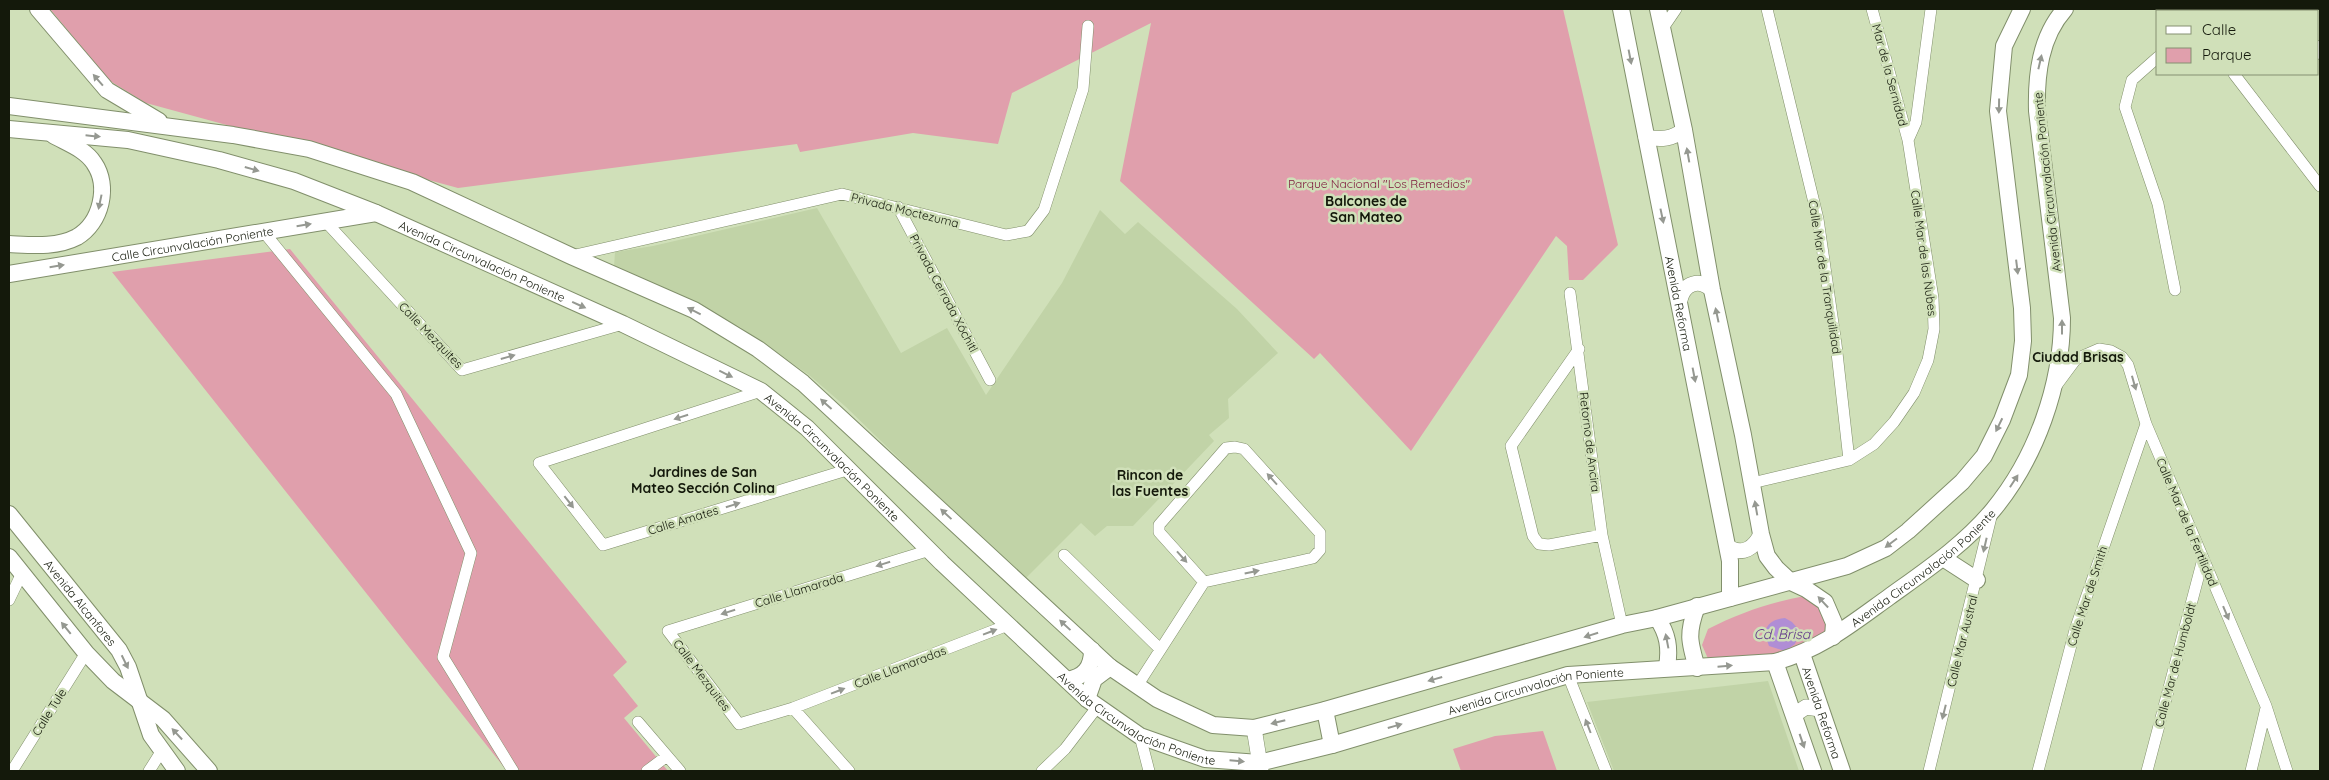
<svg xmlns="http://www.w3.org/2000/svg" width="2329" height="780" viewBox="0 0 2329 780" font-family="Quicksand,sans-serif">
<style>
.built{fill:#c1d3a7}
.green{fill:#e09fac}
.water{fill:#b08ed5}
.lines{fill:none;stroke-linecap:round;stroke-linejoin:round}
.minor-casing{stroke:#818f6b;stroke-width:12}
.tertiary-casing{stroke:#818f6b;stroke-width:16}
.secondary-casing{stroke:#818f6b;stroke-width:18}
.minor{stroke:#fff;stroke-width:11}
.tertiary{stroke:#fff;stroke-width:15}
.secondary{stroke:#fff;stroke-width:16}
.oneway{fill:#959891}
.labels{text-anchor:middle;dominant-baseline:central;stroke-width:5;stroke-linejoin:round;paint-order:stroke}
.street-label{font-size:12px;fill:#14190b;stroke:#d0e0b9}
.park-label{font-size:12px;fill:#7c153a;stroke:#d0e0b9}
.neighbourhood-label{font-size:14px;font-weight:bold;fill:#14190b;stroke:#d0e0b9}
.water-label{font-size:14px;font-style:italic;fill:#62368a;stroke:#d0e0b9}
</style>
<rect width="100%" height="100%" fill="#d0e0b9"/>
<!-- built -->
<path class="built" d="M817 208 901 353 947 328 986 395 1062 283 1100 210 1125 234 1138 222 1237 309 1278 353 1228 399 1229 418 1209 435 1214 441 1133 526H1107L1095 536 1081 523 1024 580 846 407 809 375 740 327 666 289 614 267 615 252 653 246Z
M1768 681 1799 771H1614L1587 702Z"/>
<!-- green -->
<path class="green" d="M50 9H1563L1618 245 1583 280H1569L1567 246 1556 236 1411 451 1320 353 1314 359 1120 181 1151 23 1012 93 998 144 913 133 800 152 797 144 458 188 146 103 110 81Z
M290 249 627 662 613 675 638 706 624 718 668 771H507L112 272Z
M1805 596 1829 614 1828 636 1789 655 1709 661 1702 645 1708 629C1739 613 1771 602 1805 596Z
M1543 731 1557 771H1461L1453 749 1495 736Z"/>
<!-- water -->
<path class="water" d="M1785 618 1792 622 1800 631 1795 644 1785 651 1769 646 1764 632C1769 622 1774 619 1785 618Z"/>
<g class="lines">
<!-- minor casing -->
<g class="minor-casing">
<path id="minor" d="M1767 9 1818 219 1836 344 1849 460
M1663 28 1676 9
M2158 57 2132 80 2125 107 2158 204 2175 290
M2234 74 2320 186
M1908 140 1916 122 1931 9
M898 207 990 380
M326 222 462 370 623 324
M263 231 396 394 471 553 443 657 513 771
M571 256 842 194 1006 235 1028 231 1044 210 1083 89 1088 26
M1570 293 1602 535 1622 625
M1579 349 1511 446 1533 536 1539 544 1549 545 1602 535
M2056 386 2076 359 2099 349 2111 351 2122 357 2128 365 2146 424 2266 706 2287 771
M761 391 539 463 603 545 850 469
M1752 483 1849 460 1874 444 1894 422 1914 393 1928 360 1934 329 1933 298 1908 140 1872 9
M930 550 668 631 739 724 793 708 1008 625
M1064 555 1160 649
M9 600 22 573
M1568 675 1606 771
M1137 686 1204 582 1300 561 1313 558 1320 550V533L1244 449 1235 447 1226 448 1159 525V532L1204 582
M793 708 849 771
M638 722 680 771
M1140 736 1149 771
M12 771 86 653
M149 771 161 752
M647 771 667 756
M1042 771 1065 749 1098 706
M1929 771 1992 513
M2038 771 2075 630 2146 424
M2147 771 2203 559
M2251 771 2266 708"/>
</g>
<!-- tertiary casing -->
<g class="tertiary-casing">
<path id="tertiary" d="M1646 137C1661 140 1672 139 1684 130
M1680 300C1684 283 1699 278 1712 290
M1728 547C1743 556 1754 548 1761 534
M1794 715 1806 707 1820 709
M1254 728 1261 771"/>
</g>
<!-- secondary casing -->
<g class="secondary-casing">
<g id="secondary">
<path d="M38 9 107 90 159 121"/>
<path id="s1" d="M1621 9 1730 561V598"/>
<path d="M1658 9 1684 130 1712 290 1743 435 1761 534 1767 556 1776 568 1791 582 1806 589 1825 602 1834 623 1833 637"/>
<path d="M2282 9 2284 11"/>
<path d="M2318 49 2320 51"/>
<path d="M9 106 233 135 309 149 412 182 571 256 694 310 758 349 803 383 1110 667 1157 699 1213 725 1254 728 1325 710 1622 625 1657 618 1847 566 1886 548 1908 531 1962 482 1984 456 2002 420 2019 375 2023 341 2022 308 1998 111 2004 46 2022 9"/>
<path id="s2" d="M9 129 128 140 219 160 294 181 376 213 623 324 761 391 807 428 942 563 1087 699 1140 736 1205 759 1259 763 1332 745 1568 675 1775 662C1821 649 1850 625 1889 597 1925 571 1964 545 1993 510 2036 458 2062 385 2062 318L2037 111C2036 75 2040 37 2065 9"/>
<path d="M9 244C31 245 56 248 77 237 101 223 110 186 94 163 85 149 67 143 53 135"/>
<path id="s3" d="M9 274 376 213"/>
<path id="s4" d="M9 514 119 650 128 667 151 735 177 771"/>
<path d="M9 557 86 653 113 681 163 719 209 771"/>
<path d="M1943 558 1977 580"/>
<path d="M1697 606C1687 633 1689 641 1697 668"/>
<path d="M1657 618C1668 634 1670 648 1667 667"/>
<path id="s5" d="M1802 654 1842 771"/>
<path d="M1775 662 1813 771"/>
<path d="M1067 680C1084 677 1092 668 1092 650"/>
<path d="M1087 699 1094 679 1110 667"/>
<path d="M1325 710 1332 745"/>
</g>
</g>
<!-- minor -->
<use href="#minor" class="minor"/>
<!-- tertiary -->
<use href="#tertiary" class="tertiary"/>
<!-- secondary -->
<use href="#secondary" class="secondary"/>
</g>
<!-- one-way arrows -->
<defs><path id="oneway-solid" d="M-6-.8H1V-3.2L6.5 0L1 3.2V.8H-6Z" transform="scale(1.25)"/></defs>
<g class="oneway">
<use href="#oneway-solid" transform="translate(1630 57) rotate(79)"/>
<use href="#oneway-solid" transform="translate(2040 62) rotate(-77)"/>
<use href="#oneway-solid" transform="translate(98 80) rotate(-131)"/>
<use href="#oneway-solid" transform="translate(1999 106) rotate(91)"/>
<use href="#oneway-solid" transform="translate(93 136) rotate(6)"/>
<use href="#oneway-solid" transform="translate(1688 155) rotate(-100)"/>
<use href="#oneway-solid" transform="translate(252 169) rotate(16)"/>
<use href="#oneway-solid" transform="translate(100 202) rotate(102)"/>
<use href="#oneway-solid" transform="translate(1662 216) rotate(78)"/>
<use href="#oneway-solid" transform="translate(304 225) rotate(-9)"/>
<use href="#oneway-solid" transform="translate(57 266) rotate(-9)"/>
<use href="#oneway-solid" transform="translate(2017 267) rotate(83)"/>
<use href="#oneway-solid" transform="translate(579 305) rotate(24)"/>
<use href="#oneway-solid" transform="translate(694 311) rotate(-153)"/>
<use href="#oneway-solid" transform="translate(1717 315) rotate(-102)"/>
<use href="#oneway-solid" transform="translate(2062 327) rotate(-90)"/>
<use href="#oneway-solid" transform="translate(508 357) rotate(-16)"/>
<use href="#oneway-solid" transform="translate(726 374) rotate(26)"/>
<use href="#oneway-solid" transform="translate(1694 375) rotate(79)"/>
<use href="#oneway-solid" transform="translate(2134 383) rotate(74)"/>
<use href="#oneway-solid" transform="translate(826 404) rotate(-138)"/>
<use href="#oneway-solid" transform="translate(681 417) rotate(162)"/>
<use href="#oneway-solid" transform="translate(1999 425) rotate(116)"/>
<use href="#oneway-solid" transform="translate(1272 479) rotate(-132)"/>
<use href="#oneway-solid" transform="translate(2014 481) rotate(-57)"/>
<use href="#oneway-solid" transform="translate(569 502) rotate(52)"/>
<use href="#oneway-solid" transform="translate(733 505) rotate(-17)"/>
<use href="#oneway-solid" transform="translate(1756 508) rotate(-100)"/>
<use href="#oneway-solid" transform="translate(946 514) rotate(-137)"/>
<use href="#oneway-solid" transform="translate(1891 543) rotate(143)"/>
<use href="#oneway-solid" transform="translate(1985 545) rotate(103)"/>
<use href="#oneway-solid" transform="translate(1182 557) rotate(48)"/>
<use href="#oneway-solid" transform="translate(883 564) rotate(163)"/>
<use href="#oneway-solid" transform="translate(1252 572) rotate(-12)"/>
<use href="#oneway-solid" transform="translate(1823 602) rotate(-133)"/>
<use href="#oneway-solid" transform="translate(728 612) rotate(163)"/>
<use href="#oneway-solid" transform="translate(2226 613) rotate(67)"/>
<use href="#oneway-solid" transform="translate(1065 625) rotate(-137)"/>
<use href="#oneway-solid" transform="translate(66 628) rotate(-129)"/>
<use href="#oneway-solid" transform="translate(990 632) rotate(-21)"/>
<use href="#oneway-solid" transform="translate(1591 635) rotate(162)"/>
<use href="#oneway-solid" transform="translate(1667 641) rotate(-101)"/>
<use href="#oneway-solid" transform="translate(125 662) rotate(64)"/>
<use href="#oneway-solid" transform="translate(1725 666) rotate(-5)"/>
<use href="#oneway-solid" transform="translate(1435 679) rotate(164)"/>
<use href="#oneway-solid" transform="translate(838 691) rotate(-21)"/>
<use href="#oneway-solid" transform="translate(1944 712) rotate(104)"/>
<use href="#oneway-solid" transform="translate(1278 722) rotate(166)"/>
<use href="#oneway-solid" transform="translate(1395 726) rotate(-16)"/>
<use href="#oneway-solid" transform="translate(1588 726) rotate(-111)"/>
<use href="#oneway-solid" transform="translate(177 734) rotate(-133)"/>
<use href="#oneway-solid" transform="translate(1802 741) rotate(71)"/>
<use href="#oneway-solid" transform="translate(1237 761) rotate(5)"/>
</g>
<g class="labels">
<!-- street labels -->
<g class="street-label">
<text transform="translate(1890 75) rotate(75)">Mar de la Sernidad</text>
<text transform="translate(2047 182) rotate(-96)">Avenida Circunvalación Poniente</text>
<text transform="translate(905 210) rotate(14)">Privada Moctezuma</text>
<text stroke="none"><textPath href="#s3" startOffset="186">Calle Circunvalación Poniente</textPath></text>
<text transform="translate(1924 253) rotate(82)">Calle Mar de las Nubes</text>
<text stroke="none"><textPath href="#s2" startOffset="495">Avenida Circunvalación Poniente</textPath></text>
<text transform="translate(1825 277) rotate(81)">Calle Mar de la Tranquilidad</text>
<text transform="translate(944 293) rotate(62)">Privada Cerrada Xóchitl</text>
<text stroke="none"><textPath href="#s1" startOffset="300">Avenida Reforma</textPath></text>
<text transform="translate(431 335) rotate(46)">Calle Mezquites</text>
<text transform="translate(1590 442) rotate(83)">Retorno de Ancira</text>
<text stroke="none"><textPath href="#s2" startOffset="900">Avenida Circunvalación Poniente</textPath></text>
<text transform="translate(683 520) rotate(-17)">Calle Amates</text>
<text transform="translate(2187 522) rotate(67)">Calle Mar de la Fertilidad</text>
<text stroke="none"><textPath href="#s2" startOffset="2145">Avenida Circunvalación Poniente</textPath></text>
<text transform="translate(799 590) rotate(-17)">Calle Llamarada</text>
<text transform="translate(2087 596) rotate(-72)">Calle Mar de Smith</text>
<text stroke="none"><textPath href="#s4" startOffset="114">Avenida Alcanfores</textPath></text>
<text transform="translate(1962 641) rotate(-76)">Calle Mar Austral</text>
<text transform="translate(2175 665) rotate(-75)">Calle Mar de Humboldt</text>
<text transform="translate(900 667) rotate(-21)">Calle Llamaradas</text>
<text transform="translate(702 675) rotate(53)">Calle Mezquites</text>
<text stroke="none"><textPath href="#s2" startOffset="1726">Avenida Circunvalación Poniente</textPath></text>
<text transform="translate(49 712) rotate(-58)">Calle Tule</text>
<text stroke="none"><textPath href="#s5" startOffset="62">Avenida Reforma</textPath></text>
<text stroke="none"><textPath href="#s2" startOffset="1305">Avenida Circunvalación Poniente</textPath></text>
</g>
<!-- park labels -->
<g class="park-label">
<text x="1379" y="183">Parque Nacional "Los Remedios"</text>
</g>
<!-- neighbourhood labels -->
<g class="neighbourhood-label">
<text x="1366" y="201">Balcones de<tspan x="1366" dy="16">San Mateo</tspan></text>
<text x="2078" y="357">Ciudad Brisas</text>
<text x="703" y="472">Jardines de San<tspan x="703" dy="16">Mateo Sección Colina</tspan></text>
<text x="1150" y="475">Rincon de<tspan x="1150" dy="16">las Fuentes</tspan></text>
</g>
<!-- water labels -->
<g class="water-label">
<text x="1782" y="634">Cd. Brisa</text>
</g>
</g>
<!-- border -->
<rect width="2329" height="780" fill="none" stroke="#14190b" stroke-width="20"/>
<!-- legend -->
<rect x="2156" y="10" width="162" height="65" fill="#d0e0b9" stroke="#859073"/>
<rect x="2166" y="26" width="25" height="8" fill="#ffffff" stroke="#859073"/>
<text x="2202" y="35" font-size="15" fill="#14190b">Calle</text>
<rect x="2166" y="48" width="25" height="15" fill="#e09fac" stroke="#859073"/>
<text x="2202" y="60" font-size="15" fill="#14190b">Parque</text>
</svg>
